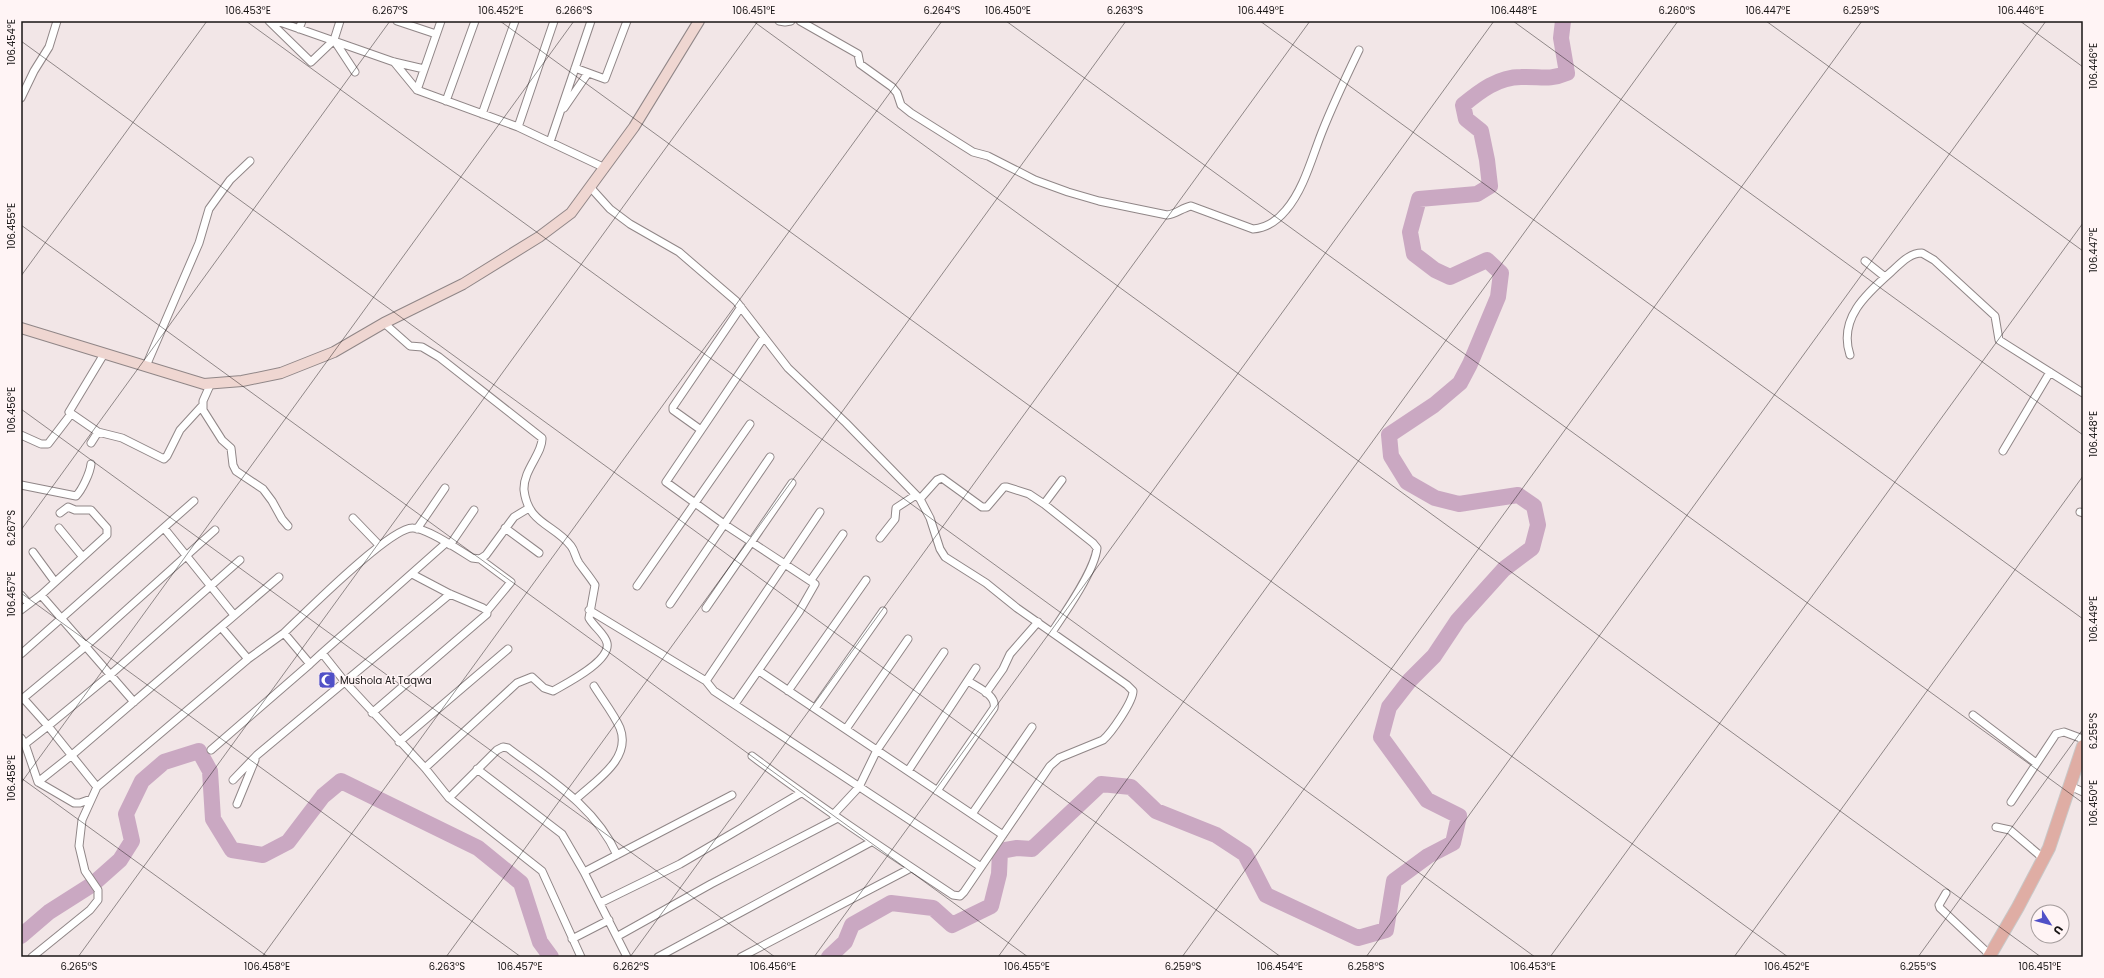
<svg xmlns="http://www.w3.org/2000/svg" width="2104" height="978" viewBox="0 0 2104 978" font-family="Poppins,sans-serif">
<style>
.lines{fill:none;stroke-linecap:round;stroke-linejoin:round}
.river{stroke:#caa8c2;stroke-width:16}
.street-casing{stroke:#908687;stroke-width:9}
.secondary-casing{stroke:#908687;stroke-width:12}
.primary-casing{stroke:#c8c7c7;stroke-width:14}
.street{stroke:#fff;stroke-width:7}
.secondary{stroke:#efd6d1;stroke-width:10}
.primary{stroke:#dfada4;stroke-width:12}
.ticks{fill:none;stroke:#181515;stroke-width:1;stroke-opacity:0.45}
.labels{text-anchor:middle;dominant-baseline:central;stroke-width:3;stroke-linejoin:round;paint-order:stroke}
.poi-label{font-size:10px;fill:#181515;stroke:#fff4f5;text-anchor:start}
.neatline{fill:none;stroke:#181515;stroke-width:1.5}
.ticks-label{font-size:10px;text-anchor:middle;fill:#181515}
</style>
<rect width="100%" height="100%" fill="#f2e6e7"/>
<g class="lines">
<!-- river -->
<path class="river" d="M21 936 49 912 93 884 120 860 132 841 126 814 142 781 164 762 199 751 210 771 213 819 232 850 263 855 288 842 323 796 341 781 478 848 521 883 540 942 551 957
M829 957 845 942 852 925 891 903 933 908 952 925 991 906 999 874 1000 851 1017 848 1032 849 1101 784 1131 787 1156 811 1216 835 1245 854 1266 895 1358 938 1386 930 1394 881 1428 856 1453 843 1459 816 1427 800 1381 737 1389 707 1410 680 1434 656 1458 620 1504 569 1532 548 1538 525 1534 506 1518 495 1459 504 1435 498 1407 482 1391 456 1389 435 1434 405 1460 383 1470 364 1498 297 1501 273 1487 260 1450 277 1435 270 1414 254 1410 232 1419 199 1477 194 1490 186 1487 160 1481 131 1466 119 1463 105C1480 91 1498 77 1521 77 1540 76 1548 81 1567 73L1561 38 1563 21"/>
<!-- street casing -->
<g class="street-casing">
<path id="street" d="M269 21 311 62 334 40 355 72
M277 21 394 62 424 69
M397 21 436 34
M441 21 417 90 518 127 605 168
M779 21 785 22 791 21
M800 21 858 54 860 64 892 87 897 93 901 105 911 113 973 152 988 156 1035 180 1068 192 1099 201 1167 215C1176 214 1182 208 1191 206L1253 229C1267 228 1277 221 1286 210 1304 189 1312 157 1322 132 1333 104 1346 77 1359 50
M299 29 302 21
M334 40 340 21
M394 62 417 90
M575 68 605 79 627 21
M21 98 34 71 49 47 57 21
M446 101 475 21
M564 108 588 73
M482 114 515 21
M518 127 554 21
M550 142 591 21
M591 188 610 209 630 224 679 252 736 301 788 368 846 423 920 499 930 518 940 549 945 557 986 583 1017 608 1127 685 1133 691C1133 702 1111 733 1103 740L1059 758 1050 766 964 892 960 896 953 895C885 850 817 805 752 756
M1865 261 1885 277
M384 323 410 346 422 347 439 357 542 438C543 453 523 470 524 490 528 524 554 524 571 546 575 551 575 557 579 563 584 570 590 577 595 585L589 618C594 627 605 634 607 643 611 661 567 683 553 691L544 688 532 677 517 683 425 768
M1850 355C1838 319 1866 294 1891 272 1900 264 1909 253 1922 253L1934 260 1995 316 1999 340 2083 393
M146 366 199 243 209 209 230 180 250 161
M211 383 203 401V410L222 440 231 448 233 465 236 471 263 489 272 501 282 519 288 526
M701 430 673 410V407L741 307
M98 432 122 438 164 459 167 456 180 430 201 407
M21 435 41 444H48L71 414
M91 443 98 432 69 412 104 354
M2003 451 2050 372
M21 485 76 496C82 490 90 473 91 464
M920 499 937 480 942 478 982 507H987L1004 487H1007L1029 494 1044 504 1062 480
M1044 504 1093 543 1097 548C1095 570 1065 613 1052 632
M820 512 706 681 714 691 981 867
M2080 512 2083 513
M353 518 379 545
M59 528 82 556
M164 528 234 615
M505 528 539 553
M417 529 445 488
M880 538 895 519 896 508 916 495
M450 545 474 510
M33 552 55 582
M480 559 511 582 487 611
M811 580 843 534
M637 586 750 424
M21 595 29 604
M41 595 134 702
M670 604 770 457
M706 608 792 483
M21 610 41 595 107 535V528L91 510H75L68 507 60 513
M589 610 706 681
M284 633C305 613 390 527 413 528 427 528 459 550 472 558L480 559 486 555 514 517 529 508
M322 653 446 543
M21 654 194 501
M248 659 284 633 310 664 322 653 345 682 425 768 449 798 542 871 581 957
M759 671 1003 835
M788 691 866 580
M986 693 1003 669 1010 654 1038 622
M21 700 86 646 215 530
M735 704 799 612 815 584 724 524 666 482 764 337
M815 708 883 611
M372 713 487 614V611L483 608 450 594 412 574
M1973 715 2036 763
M846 729 908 639
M21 738 25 744 48 726 23 698
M399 742 508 649
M25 744 38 782 74 803H80L91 799
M211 750 310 664
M477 769 562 834 584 872 627 957
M908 771 976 668
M233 780 257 755 450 594
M38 782 72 755 279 577
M2070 786 2083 792
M97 787 48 726 110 675 240 560
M937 791 994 708C997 695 977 687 968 681
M449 798 497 750 503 747 508 748C549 779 595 806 617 855
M576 799C595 781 632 759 620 728 614 714 602 699 594 686
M2011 802 2056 734 2064 732 2083 739
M237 804 255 760
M972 814 1032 727
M833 815 859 787 877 750 944 652
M1996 827 2010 830 2044 859
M584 872 732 795
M1946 893 1939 905 1940 908 1990 955
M600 903 680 864 801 793
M618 936 711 884 838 818
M572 939 609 920
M32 957 90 910 98 900V890L85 871 79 846 82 820 97 787 248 659 221 627
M658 957 871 842
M741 957 911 868"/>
</g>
<!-- secondary casing -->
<g class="secondary-casing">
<path id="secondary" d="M21 328 204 384 242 381 281 373 334 352 384 323 463 284 539 237 571 213 634 127 699 21"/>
</g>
<!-- primary casing -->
<g class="primary-casing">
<path id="primary" d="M1989 957 2018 907 2049 848 2083 746"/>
</g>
<!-- street -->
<use href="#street" class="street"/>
<!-- secondary -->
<use href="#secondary" class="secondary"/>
<!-- primary -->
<use href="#primary" class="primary"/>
</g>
<!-- ticks -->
<path class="ticks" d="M246 21 1535 957M500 21 1788 957M753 21 2041 957M1006 21 2083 803M1260 21 2083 619M1513 21 2083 435M1766 21 2083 251M2020 21 2083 67M21 23 23 21M21 41 1281 957M21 225 1028 957M21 276 207 21M21 409 775 957M21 530 390 21M21 593 521 957M21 778 268 957M21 783 574 21M78 957 758 21M262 957 942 21M446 957 1126 21M630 957 1310 21M814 957 1494 21M998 957 1678 21M1182 957 1862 21M1366 957 2046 21M1550 957 2083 223M1734 957 2083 476M1918 957 2083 729"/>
<!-- icons -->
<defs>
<g id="mosque-square" transform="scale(0.9)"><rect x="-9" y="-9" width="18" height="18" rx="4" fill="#5050c7" stroke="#fff4f5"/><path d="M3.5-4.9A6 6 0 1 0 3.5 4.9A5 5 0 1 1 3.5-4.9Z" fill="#fff"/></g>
</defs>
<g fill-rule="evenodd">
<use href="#mosque-square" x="327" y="680"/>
</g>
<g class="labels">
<!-- poi labels -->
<g class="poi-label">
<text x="340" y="680">Mushola At Taqwa</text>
</g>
</g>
<!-- border -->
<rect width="2104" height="978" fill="none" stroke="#fff4f5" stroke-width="44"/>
<!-- north arrow -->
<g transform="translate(2050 924) rotate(126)"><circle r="19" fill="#fff4f5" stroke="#a39b9b"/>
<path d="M0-3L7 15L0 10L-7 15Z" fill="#5050c7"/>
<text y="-6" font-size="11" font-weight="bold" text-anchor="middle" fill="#181515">U</text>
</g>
<rect x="22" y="22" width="2060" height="934" class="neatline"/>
<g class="ticks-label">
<text x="248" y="14">106.453°E</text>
<text x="390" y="14">6.267°S</text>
<text x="501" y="14">106.452°E</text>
<text x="574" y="14">6.266°S</text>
<text x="754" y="14">106.451°E</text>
<text x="942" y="14">6.264°S</text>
<text x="1008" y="14">106.450°E</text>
<text x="1125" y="14">6.263°S</text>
<text x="1261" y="14">106.449°E</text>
<text x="1514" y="14">106.448°E</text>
<text x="1677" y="14">6.260°S</text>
<text x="1768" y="14">106.447°E</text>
<text x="1861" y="14">6.259°S</text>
<text x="2021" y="14">106.446°E</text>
<text transform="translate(11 42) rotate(-90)" y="4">106.454°E</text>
<text transform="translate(2093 66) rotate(-90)" y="4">106.446°E</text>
<text transform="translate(11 226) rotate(-90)" y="4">106.455°E</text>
<text transform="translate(2093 250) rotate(-90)" y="4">106.447°E</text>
<text transform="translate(11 410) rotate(-90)" y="4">106.456°E</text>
<text transform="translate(2093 434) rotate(-90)" y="4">106.448°E</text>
<text transform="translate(11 528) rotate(-90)" y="4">6.267°S</text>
<text transform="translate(11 594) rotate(-90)" y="4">106.457°E</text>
<text transform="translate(2093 619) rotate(-90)" y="4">106.449°E</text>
<text transform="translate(2093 731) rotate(-90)" y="4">6.255°S</text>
<text transform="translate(11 778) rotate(-90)" y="4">106.458°E</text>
<text transform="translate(2093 803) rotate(-90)" y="4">106.450°E</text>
<text x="79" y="970">6.265°S</text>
<text x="267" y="970">106.458°E</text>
<text x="447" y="970">6.263°S</text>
<text x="520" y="970">106.457°E</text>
<text x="631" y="970">6.262°S</text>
<text x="773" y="970">106.456°E</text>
<text x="1027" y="970">106.455°E</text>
<text x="1183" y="970">6.259°S</text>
<text x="1280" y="970">106.454°E</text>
<text x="1366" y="970">6.258°S</text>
<text x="1533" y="970">106.453°E</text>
<text x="1787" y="970">106.452°E</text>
<text x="1918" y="970">6.255°S</text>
<text x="2040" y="970">106.451°E</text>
</g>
</svg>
